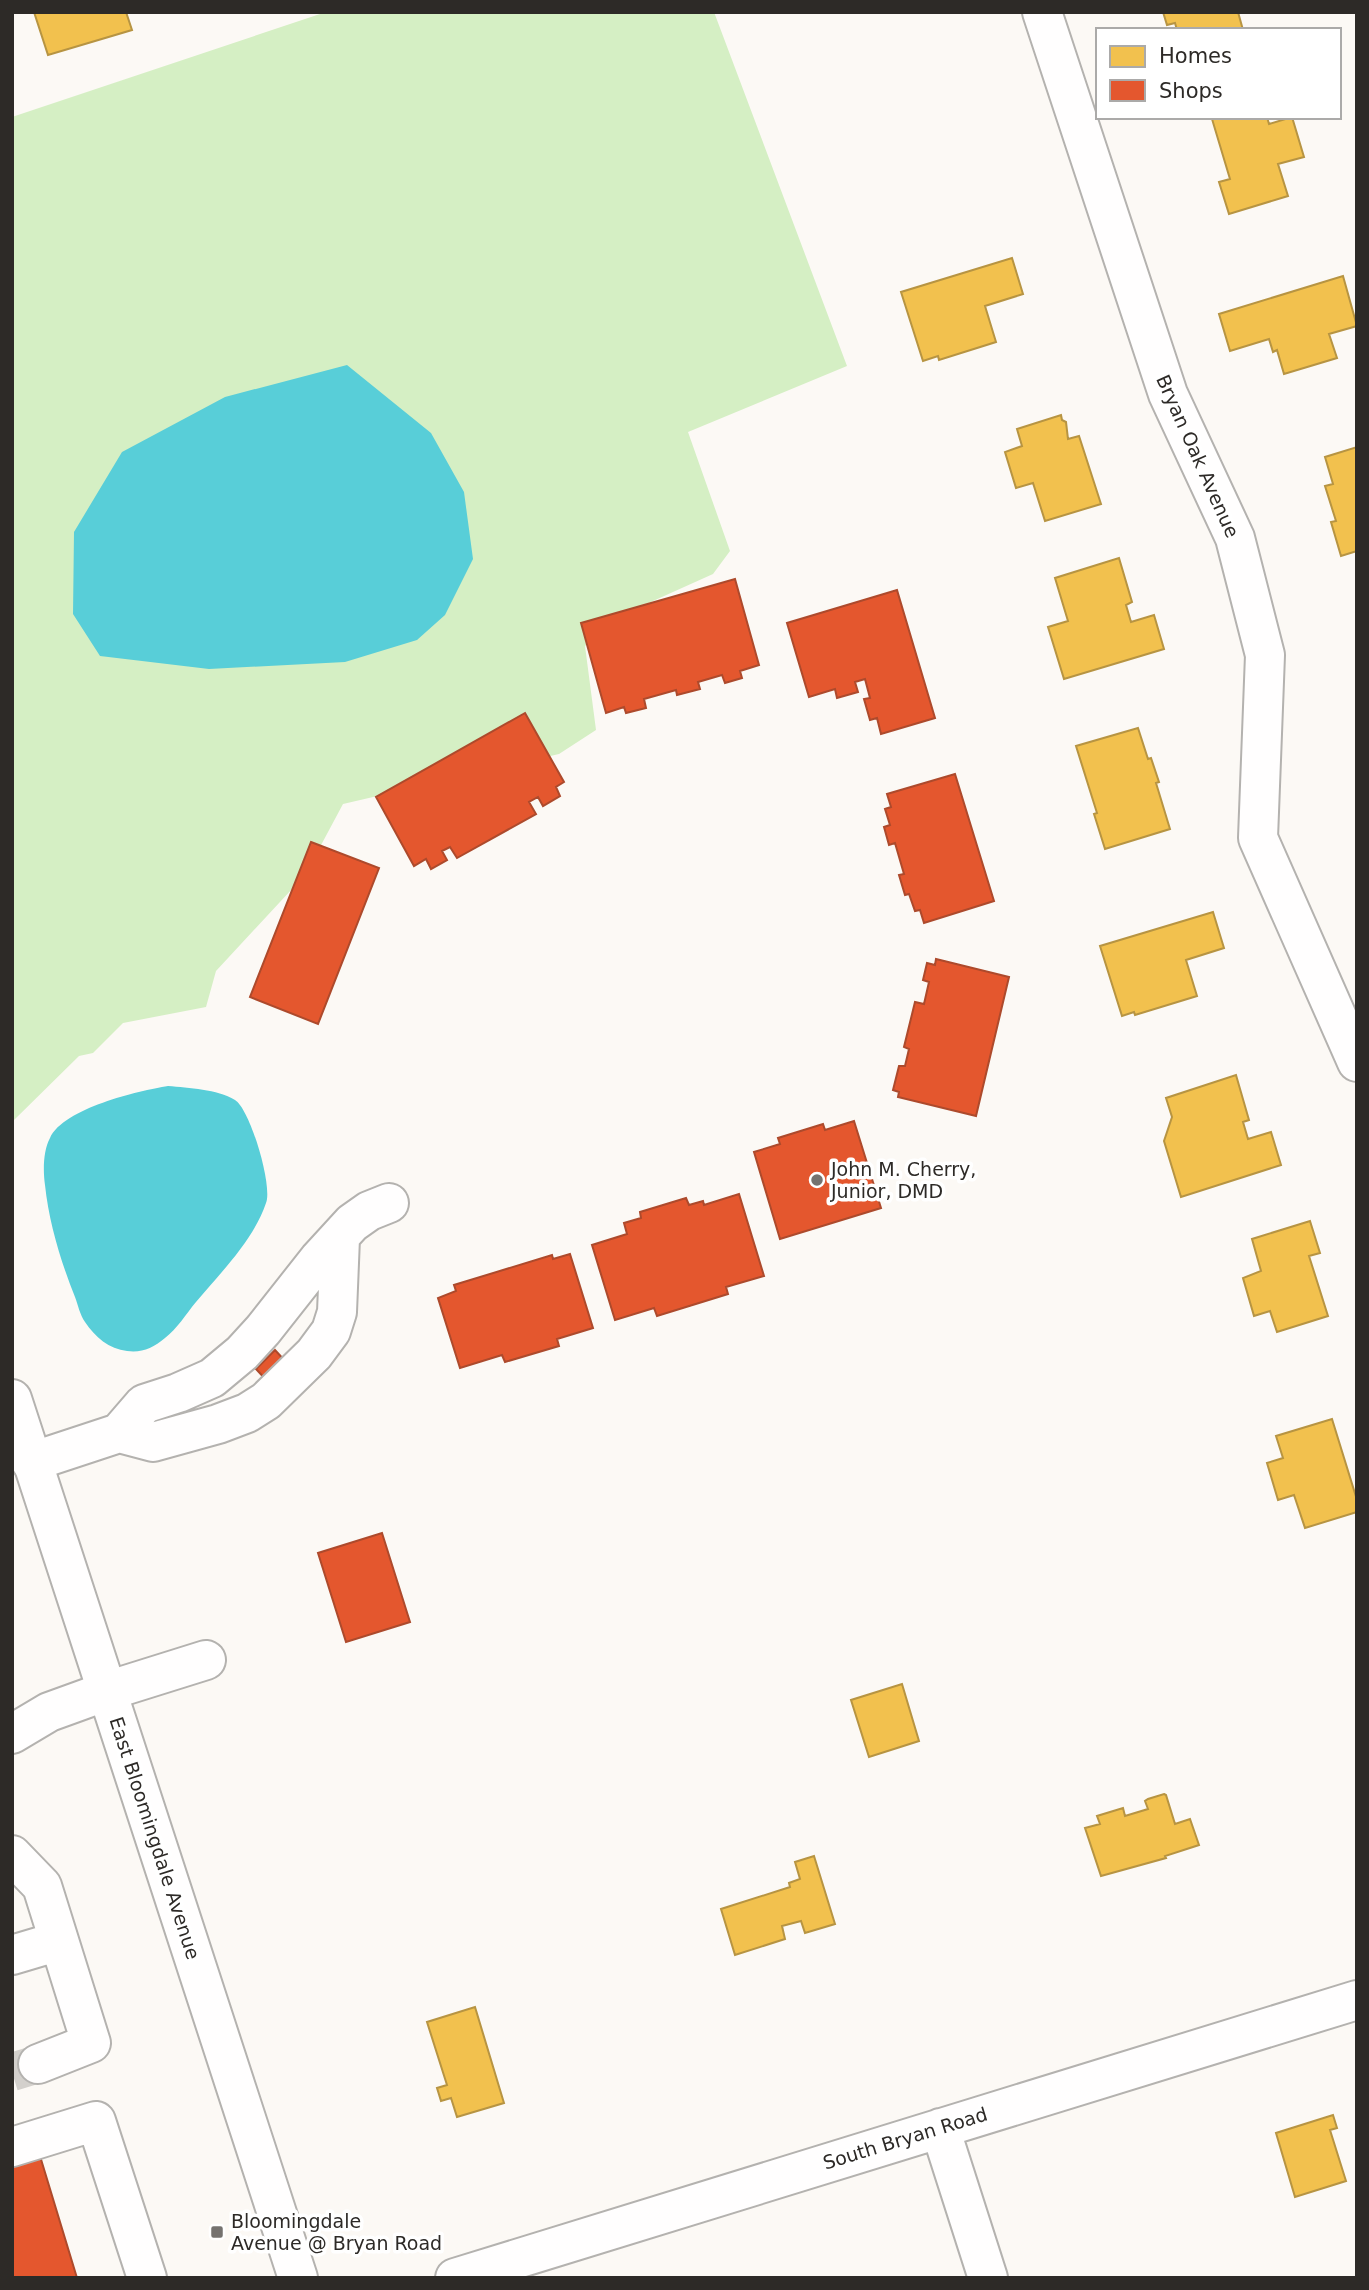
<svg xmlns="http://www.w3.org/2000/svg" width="1369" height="2290" viewBox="0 0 1369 2290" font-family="'DejaVu Sans',sans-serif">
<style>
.green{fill:#d5efc4}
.water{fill:#58ced8}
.homes{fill:#f2c14e;stroke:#b79442;stroke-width:2}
.shops{fill:#e4572e;stroke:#ad4a2c;stroke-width:2}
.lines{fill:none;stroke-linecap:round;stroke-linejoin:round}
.minor-tunnel{stroke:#d3d0cc;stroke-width:38;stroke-dasharray:38 19;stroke-linecap:butt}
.minor-casing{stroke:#b4b2af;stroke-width:42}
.major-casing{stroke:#b4b2af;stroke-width:42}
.minor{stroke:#fffefe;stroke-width:38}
.major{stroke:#fffefe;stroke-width:38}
.poi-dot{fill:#75726f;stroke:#fff;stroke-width:2.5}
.labels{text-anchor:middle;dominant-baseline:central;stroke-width:7;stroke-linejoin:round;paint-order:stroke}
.street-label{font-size:19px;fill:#2d2a27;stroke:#fff}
.poi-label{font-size:19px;fill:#2d2a27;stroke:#fff;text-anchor:start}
</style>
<rect width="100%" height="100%" fill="#fcf9f5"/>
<!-- green -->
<path class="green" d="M326 12H714L847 366 688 432 730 551 713 574 613 619 585 646 596 730 559 754 343 804 305 875 216 971 206 1007 123 1023 93 1053 79 1056 12 1122V117Z"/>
<!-- water -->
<path class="water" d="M347 365 431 433 464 492 473 559 445 615 417 640 345 662 209 669 100 656 73 614 74 532 122 452 225 397Z
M168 1086C189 1088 217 1089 235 1100 250 1109 273 1186 266 1203 253 1241 221 1272 196 1302 186 1314 177 1329 165 1338 153 1348 142 1353 127 1351 109 1349 95 1337 85 1322 80 1315 78 1305 75 1297 61 1262 49 1223 45 1185 43 1171 43 1151 50 1138 64 1108 138 1091 168 1086Z"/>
<!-- homes -->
<path class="homes" d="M34 12H126L132 30 48 55Z
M1163 12H1238L1243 30H1177L1175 23 1167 25Z
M1218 117H1267L1269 124 1292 117 1304 157 1278 164 1288 196 1229 214 1219 182 1230 179 1212 119Z
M1012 258 1023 294 985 306 996 342 939 360 938 356 923 361 901 292Z
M1343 276 1357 326 1329 334 1337 358 1284 374 1277 350 1273 352 1269 339 1230 351 1219 314Z
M1061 415 1062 420 1066 422 1068 439 1079 436 1101 504 1045 521 1033 483 1016 488 1005 452 1022 446 1017 429Z
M1357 447V551L1341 556 1331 522 1336 521 1325 486 1333 484 1325 457Z
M1119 558 1132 602 1126 605 1131 622 1154 615 1164 649 1064 679 1048 627 1068 621 1055 578Z
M1138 728 1148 759 1151 758 1159 782 1156 783 1170 829 1105 849 1094 814 1097 813 1076 746Z
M1213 912 1224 948 1186 960 1197 996 1135 1015 1134 1012 1122 1016 1100 946Z
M1236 1075 1249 1120 1243 1122 1248 1139 1271 1132 1281 1165 1181 1197 1164 1141 1172 1117 1166 1098Z
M1310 1221 1320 1253 1309 1256 1328 1316 1277 1332 1270 1311 1254 1316 1243 1278 1261 1271 1252 1239Z
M1332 1419 1357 1500V1512L1305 1528 1294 1495 1278 1500 1267 1463 1283 1458 1276 1436Z
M902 1684 919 1741 869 1757 851 1700Z
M1164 1794 1166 1795 1175 1824 1190 1819 1199 1845 1165 1856 1166 1858 1101 1876 1085 1828 1100 1824 1097 1816 1123 1808 1125 1816 1148 1809 1145 1801 1148 1799Z
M814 1856 835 1924 805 1933 801 1921 782 1926 785 1939 735 1955 721 1909 790 1887 789 1883 800 1879 795 1862Z
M475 2007 504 2103 457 2117 451 2098 441 2101 437 2088 447 2085 427 2022Z
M1333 2115 1337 2128 1330 2130 1346 2181 1295 2197 1276 2133Z"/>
<!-- shops -->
<path class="shops" d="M735 579 759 665 740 671 742 678 725 683 722 675 698 682 700 689 677 695 676 690 644 699 646 708 626 713 624 707 606 713 581 623Z
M897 590 935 718 881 734 877 718 870 720 864 699 870 698 865 679 855 682 858 692 837 698 835 689 809 697 787 623Z
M525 713 564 782 556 787 560 796 543 806 538 797 529 802 536 814 457 858 450 847 442 851 447 860 431 869 426 859 414 866 376 797Z
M955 774 994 901 924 923 920 910 915 911 909 894 905 895 899 875 904 874 895 843 889 845 884 827 890 825 885 809 891 807 887 794Z
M311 842 379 868 318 1024 250 997Z
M936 959 1009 977 976 1116 898 1097 899 1092 893 1090 899 1066H905L909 1049 904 1047 915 1002 924 1004 929 982 923 980 927 963 935 965Z
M854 1121 881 1208 780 1239 754 1152 780 1144 778 1138 823 1124 825 1130Z
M739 1194 764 1276 726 1287 728 1294 657 1316 654 1308 615 1320 592 1245 627 1234 624 1223 641 1218 640 1212 686 1198 689 1205 703 1201 704 1205Z
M570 1254 593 1328 557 1339 559 1346 505 1362 502 1355 460 1368 438 1298 456 1291 454 1285 552 1255 553 1259Z
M275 1350 287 1363 268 1382 256 1369Z
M382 1533 410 1622 346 1642 318 1553Z
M40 2156 77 2278H12V2164Z"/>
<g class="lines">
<!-- minor-tunnel -->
<path class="minor-tunnel" d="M12 2072 38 2064"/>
<!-- minor casing -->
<g class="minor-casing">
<path id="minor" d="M1042 12 1168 394 1235 538 1265 655 1258 838 1357 1062
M119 1433 144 1404 178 1393 212 1378 242 1353 263 1330 319 1259 352 1223 369 1211 389 1203
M31 1462 119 1433 153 1442 218 1424 247 1413 266 1401 314 1354 331 1331 337 1312 340 1238
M12 1734 49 1712 107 1691 206 1660
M12 1855 42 1886 91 2043 38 2064
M12 1955 59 1941
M940 2128 988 2278
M12 2147 96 2121 147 2278
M455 2278 1357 2000"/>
</g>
<!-- major casing -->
<g class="major-casing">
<path id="major" d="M12 1399 298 2278"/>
</g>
<!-- minor -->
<use href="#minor" class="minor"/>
<!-- major -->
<use href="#major" class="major"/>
</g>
<!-- markers -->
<g class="poi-dot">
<circle cx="817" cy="1180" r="7"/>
<rect x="210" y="2225" width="14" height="14" rx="3.5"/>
</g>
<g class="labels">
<!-- street labels -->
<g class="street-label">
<text transform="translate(1198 456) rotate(66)">Bryan Oak Avenue</text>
<text transform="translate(155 1838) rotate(72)">East Bloomingdale Avenue</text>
<text transform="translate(905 2138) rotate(-17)">South Bryan Road</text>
</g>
<!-- poi labels -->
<g class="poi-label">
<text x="831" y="1169">John M. Cherry,<tspan x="831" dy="22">Junior, DMD</tspan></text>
<text x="231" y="2221">Bloomingdale<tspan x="231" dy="22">Avenue @ Bryan Road</tspan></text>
</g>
</g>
<!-- border -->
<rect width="1369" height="2290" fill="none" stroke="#2d2a27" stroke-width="28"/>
<!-- legend -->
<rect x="1096" y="28" width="245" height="91" fill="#ffffff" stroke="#abaaa9" stroke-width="2"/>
<rect x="1110" y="46" width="35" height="21" fill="#f2c14e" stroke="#abaaa9" stroke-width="2"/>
<text x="1159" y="63" font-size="21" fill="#2d2a27">Homes</text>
<rect x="1110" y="80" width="35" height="21" fill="#e4572e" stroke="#abaaa9" stroke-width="2"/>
<text x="1159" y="98" font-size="21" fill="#2d2a27">Shops</text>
</svg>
